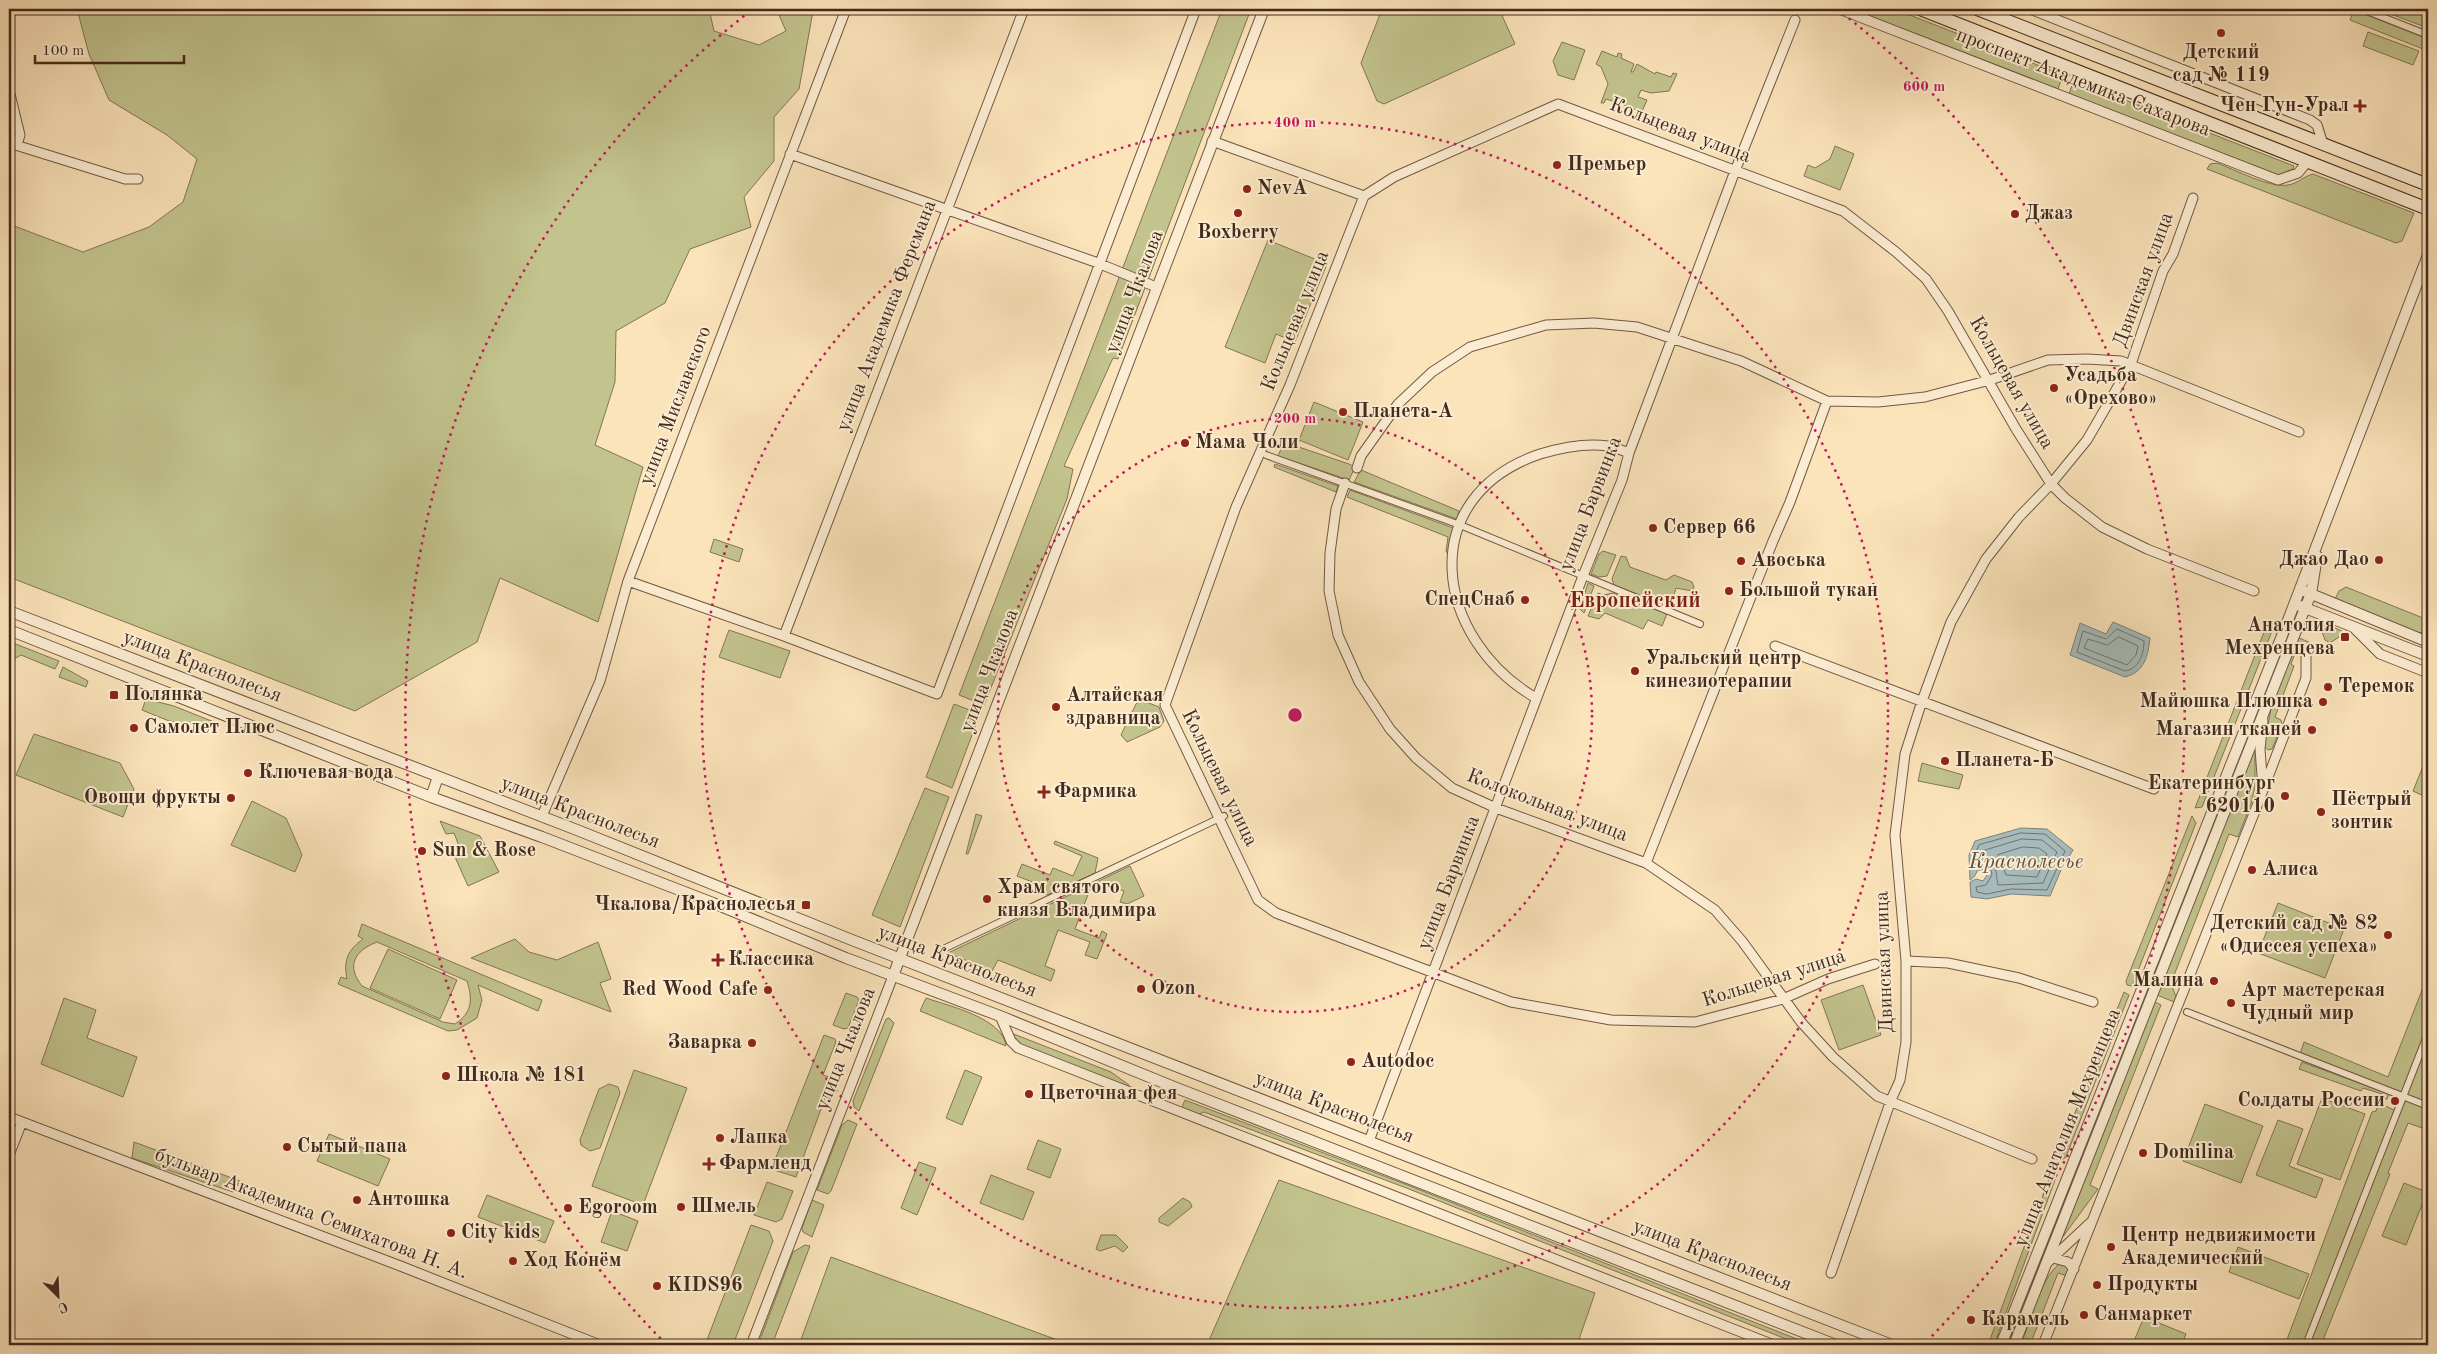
<svg xmlns="http://www.w3.org/2000/svg" width="2437" height="1354" viewBox="0 0 2437 1354" font-family="'Old Standard TT',serif">
<style>
.green{fill:#c2c38d;stroke:#827654;fill-rule:evenodd}
.water{fill:#a5bbbb;stroke:#7e817b}
.lines{fill:none;stroke-linecap:round;stroke-linejoin:round}
.shore{stroke:#74726c;stroke-width:1}
.pedestrian-casing{stroke:#715844;stroke-width:8}
.minor-casing{stroke:#715844;stroke-width:11}
.tertiary-casing{stroke:#715844;stroke-width:12}
.secondary-casing{stroke:#432a1c;stroke-width:14}
.pedestrian{stroke:#fcedd2;stroke-width:6}
.minor{stroke:#fcedd2;stroke-width:9}
.tertiary{stroke:#fcedd2;stroke-width:10}
.secondary{stroke:#fcedd2;stroke-width:12}
.ring{fill:none;stroke:#c2185b;stroke-width:2.5;stroke-dasharray:2.5 5}
.poi-dot{fill:#8f2418;stroke:#fcedd2;stroke-width:2}
.labels{text-anchor:middle;dominant-baseline:central;stroke-width:4;stroke-linejoin:round;paint-order:stroke}
.poi-label{font-size:20px;font-weight:bold;fill:#432a1c;stroke:#fcedd2;text-anchor:start}
.street-label{font-size:20px;fill:#432a1c;stroke:#fcedd2}
.water-label{font-size:21px;font-style:italic;fill:#5c4e44;stroke:#fcedd2}
.quarter-label{font-size:22px;font-weight:bold;fill:#7a1f14;stroke:#fcedd2}
.centre{fill:#c2185b;stroke:#fcedd2;stroke-width:2.5}
.ring-label{font-size:15px;text-anchor:middle;font-weight:bold;fill:#c2185b;stroke:#fcedd2;stroke-width:4;stroke-linejoin:round;paint-order:stroke}
</style>
<rect width="100%" height="100%" fill="#fbe3ba"/>
<filter id="stains"><feTurbulence type="fractalNoise" baseFrequency=".004" numOctaves="4"/><feColorMatrix values="0 0 0 0 .2 0 0 0 0 .09 0 0 0 0 .02 0 0 0 .5 -.17"/></filter>
<radialGradient id="worn" r=".72"><stop offset=".6" stop-color="#630" stop-opacity="0"/><stop offset="1" stop-color="#630" stop-opacity=".3"/></radialGradient>
<!-- green -->
<path class="green" d="M77 9H709L714 31 759 45 786 31 779 15 790 9H811L813 11 799 89 774 117V161L744 197 751 227 690 249 665 303 616 331 615 382 595 445 643 467 598 622 500 578 477 642 355 711 9 577V224L83 252 149 227 183 202 197 159 167 135 109 100 89 54Z
M1222 9H1251L1118 359 1113 358 1064 466 1073 469 1067 499 984 705 959 695Z
M1382 9H1499L1515 44 1384 104 1377 101 1361 63Z
M1852 9H1879L1894 15 1897 10 2063 75 2058 89Z
M2377 9H2428V28Z
M2354 10 2428 39V51L2350 20Z
M2368 32 2419 51 2413 65 2363 46Z
M1562 42 1585 50 1574 80 1558 75 1553 61Z
M1602 51 1617 57 1618 53 1622 54 1621 58 1634 64 1631 72H1633L1637 64 1655 74 1656 72 1671 77 1673 73 1677 74 1669 91 1651 93 1641 90 1638 97 1647 100 1640 116 1637 115 1638 111 1624 105 1626 99 1621 98 1619 103 1606 99 1604 103H1601L1608 84 1601 67 1596 64Z
M2074 80 2294 166 2293 169 2279 175 2069 94Z
M1835 146 1854 154 1840 190 1804 176 1808 165 1815 168 1830 159Z
M2217 163C2236 170 2269 188 2288 185 2297 184 2304 176 2313 174L2414 213 2402 241 2396 243 2207 169 2210 164Z
M1268 240 1327 264 1295 342 1276 334 1265 363 1225 347Z
M1314 402 1363 422 1348 460 1299 440Z
M1284 442 1349 464 1355 467 1349 480 1278 456Z
M1275 464 1338 486 1336 492 1274 467Z
M1361 470 1459 511 1457 519 1354 482Z
M1350 490 1456 529 1450 553 1446 552 1448 537 1347 497Z
M714 539 743 549 739 562 710 552Z
M1603 551 1616 555 1607 576 1599 577 1591 574 1599 554Z
M1621 556 1626 557 1630 567 1666 580 1674 575 1692 582 1694 587 1692 591 1676 588 1670 607 1614 585 1612 579Z
M1588 583 1594 586 1584 613 1580 609Z
M2346 587 2428 620V631L2418 633 2335 599 2339 591Z
M1598 593 1603 595 1613 593 1667 614 1662 626 1648 620 1643 629 1605 613 1599 619 1588 616Z
M2325 624 2342 631 2339 637 2330 643 2325 640 2322 632Z
M2269 625 2274 626 2202 807 2195 808 2266 627Z
M729 630 790 651 780 678 719 657Z
M2297 637 2320 647 2319 649 2299 643 2291 664 2294 666 2275 717 2281 720 2282 725 2272 749 2268 750 2264 746 2273 698Z
M13 643 59 661 55 669 21 655 14 659 9 657V644Z
M63 667 88 681 86 687 59 677Z
M146 699 174 706 214 722 217 728 169 721 142 710Z
M1141 700 1159 707 1164 721 1160 727 1127 742 1121 735 1136 704Z
M954 704 980 714 952 788 926 777Z
M34 734 120 763 134 789 123 817 16 775Z
M2255 745V786L2252 801 2238 837 2229 834 2171 983 2176 997 2174 1002 2157 995Z
M2428 754V798L2413 791Z
M1922 763 1963 775 1959 789 1918 781Z
M925 788 949 797 900 927 872 915Z
M252 801 286 818 302 855 295 872 231 845Z
M976 814 982 816 968 854H966Z
M2192 816 2196 823 2132 986 2127 985 2126 981Z
M440 821 480 836 499 872 468 886 455 857 462 854 454 833 446 834Z
M1055 841 1098 858 1095 873 1047 895 1044 894 1040 885 1017 876 1022 864 1050 875 1053 868 1073 876 1082 856 1054 844Z
M1130 866 1144 896 1127 904 1120 902 1124 891 1109 886 1107 889 1092 884 1075 929 1099 938 1102 931 1107 934 1097 959 1085 955 1090 942 1058 930 1045 966 1055 970 1051 981 998 960 992 971 948 953Z
M2278 903 2344 929 2325 978 2258 953Z
M362 924 542 1000 538 1011 478 985 482 1000 477 1018 457 1030 448 1031 338 984 341 977 347 979C343 960 348 950 363 939L358 936ZM377 942 467 981C473 1000 472 1013 455 1024L443 1022 362 986C346 966 354 951 377 942Z
M515 939 529 952 557 960 598 942 611 979 600 983 611 1012 471 958Z
M388 949 457 980 440 1019 370 988Z
M2428 975V1130L2408 1123 2388 1173 2390 1174 2321 1345H2285L2372 1112 2376 1111 2379 1103 2394 1110 2392 1116 2396 1118 2406 1094 2300 1054 2304 1042 2388 1077Z
M1863 985 1881 1035 1839 1050 1821 1000Z
M2124 992 2129 995 2066 1157 2059 1162H2055Z
M846 993 857 997 859 1000 848 1028 844 1029 833 1025Z
M64 998 96 1010 87 1038 137 1057 123 1097 41 1064Z
M926 998C949 1006 1003 1018 1006 1046L920 1011Z
M2155 1002 2161 1005 2090 1185 2098 1189 2062 1238Z
M889 1018 894 1023 859 1111 854 1107 853 1101 886 1019Z
M1011 1033 1111 1072 1129 1085 1128 1088 1022 1047 1015 1041Z
M824 1035 835 1039 836 1042 823 1075 829 1077 824 1101 796 1177 774 1170 773 1165Z
M2302 1062 2389 1094 2387 1099H2380L2382 1094 2363 1088 2361 1091 2299 1069Z
M634 1070 687 1088 643 1205 592 1186Z
M965 1070 982 1077 962 1125 946 1118Z
M609 1084 618 1087 620 1093 600 1148 590 1151 581 1145 580 1140 599 1089Z
M2322 1098 2365 1114 2340 1180 2297 1164Z
M1185 1100 1410 1186 1812 1345H1801L1409 1189 1204 1112 1197 1115 1181 1109Z
M2205 1104 2263 1126 2241 1183 2183 1161Z
M848 1120 857 1124 831 1191 828 1194 817 1190 842 1125Z
M2278 1120 2303 1129 2289 1166 2323 1179 2316 1198 2256 1175Z
M329 1134 390 1159 378 1186 317 1161Z
M1038 1140 1061 1149 1050 1178 1027 1169Z
M134 1142 240 1181 233 1192 132 1158Z
M919 1162 936 1168 917 1215 901 1208Z
M2052 1171 2055 1180 1994 1345H1988Z
M991 1175 1034 1192 1023 1220 980 1203Z
M1279 1180 1595 1293 1577 1345H1207Z
M767 1182 793 1191 782 1219 776 1222 754 1215Z
M2404 1183 2427 1192 2406 1245 2382 1236Z
M487 1195 554 1221 545 1243 478 1217Z
M1183 1198 1190 1202 1192 1207 1168 1226 1159 1222V1218Z
M812 1200 824 1205 812 1237 803 1232 802 1228Z
M612 1211 638 1221 627 1251 601 1242Z
M751 1225 769 1231 773 1241 733 1345H705Z
M1101 1235H1116L1128 1247 1123 1252 1115 1246 1100 1251 1096 1249Z
M805 1245 810 1246 772 1345H758L793 1252Z
M2238 1247 2309 1274 2299 1299 2229 1272Z
M831 1257 1071 1345H799Z
M2059 1264 2066 1266 2068 1269 2067 1276 2058 1273 2032 1340 2027 1339 2024 1345H2021C2029 1324 2041 1278 2059 1264Z
M2144 1317 2186 1334 2182 1345H2145L2134 1341Z"/>
<!-- water -->
<path class="water" d="M2113 622 2150 638C2148 655 2145 672 2125 677L2070 655 2080 623 2106 634Z
M2021 828 2047 829 2073 850 2061 870 2050 896 2011 894 1987 899 1971 897 1970 882 1976 879 1983 881 1987 875 1983 870H1978L1974 877 1970 880 1969 855 1975 841Z"/>
<g class="lines">
<!-- shore -->
<path class="shore" d="M2117 629 2144 641C2144 654 2139 669 2125 671L2077 652 2083 631 2106 639Z
M2119 637 2138 646 2136 655 2127 665 2084 648 2088 639 2107 645Z
M2021 833 2045 834 2065 851 2047 890 2011 889 1987 894 1977 892 1976 887 1986 885 1992 875C1991 863 1982 867 1974 864V856L1979 845Z
M2022 839 2042 840 2057 852 2043 883 1998 885C1995 871 1999 863 1982 857L1983 851Z
M2023 847 2039 848 2047 854 2037 877 2006 875 1998 855Z"/>
<!-- pedestrian casing -->
<g class="pedestrian-casing">
<path id="pedestrian" d="M2362 9 2428 35
M1266 455 1460 525 1700 624
M939 951 1224 816
M2187 1012 2428 1106
M2306 1345 2428 1033"/>
</g>
<!-- minor casing -->
<g class="minor-casing">
<path id="minor" d="M1839 9 2278 180 2298 173 2308 161
M2030 9 2310 120 2317 125 2323 144
M9 90 20 135 17 145
M1212 141 1364 196
M9 143 125 179H138
M790 154 1098 263 1156 287
M1357 468 1361 456 1398 404 1432 372 1470 347 1546 325 1594 323 1637 327 1741 361 1827 401 1878 402 1925 397 1990 380 2048 360 2087 359 2121 361 2299 432
M1345 483 1336 509 1330 553 1329 591 1338 635 1359 682 1390 729 1416 758 1452 788 1496 808 1646 863 1715 910 1742 941 1801 1022 1833 1057 1877 1096 2032 1159
M628 581 784 636 937 694 1196 9
M2353 627 2380 654 2428 673
M784 636 1024 9
M1775 646 2154 789
M1536 698C1434 639 1413 497 1540 454 1560 448 1587 443 1608 446 1615 447 1623 451 1629 453
M2263 789 2260 749 2263 720
M542 816 600 681 628 581 846 9
M1646 863 1773 541 1790 502 1827 401
M1906 961 1948 963 2019 978 2093 1002
M1875 964 1828 979 1783 999 1695 1022 1611 1020 1511 1002 1276 913 1258 900 1165 705 1236 507 1290 385 1364 196 1394 177 1558 104 1843 211 1896 252 1926 279 1948 311 2016 429 2051 484 2065 498 2102 527 2147 549 2254 591
M1000 1016 1011 1041 1018 1048 1774 1345
M9 1117 403 1267 600 1345
M1369 1141 1583 576 1622 480 1629 453 1735 171 1795 20
M9 1155 22 1122
M2053 1258 2068 1262 2074 1269
M2046 1264 2091 1222
M1831 1273 1891 1100 1900 1080 1906 1042V961L1895 835 1905 754 1922 701 1951 622 1986 559 2019 517 2051 484 2087 440 2131 364 2163 271 2173 254 2193 198
M751 1345 893 976
M2043 1345 2255 811 2306 678V655"/>
</g>
<!-- tertiary casing -->
<g class="tertiary-casing">
<path id="tertiary" d="M2304 591 2428 642
M2300 606 2428 656
M9 611 577 830 852 940 1892 1345
M9 630 431 797 542 837 713 903 846 958 1000 1016 1174 1087 1836 1345
M431 797 438 777
M893 976 1264 9
M2001 1345 2285 628 2428 255
M2014 1345 2305 608 2311 594 2317 556"/>
</g>
<!-- secondary casing -->
<g class="secondary-casing">
<path id="secondary" d="M1920 9 2428 209
M1977 9 2428 185"/>
</g>
<!-- pedestrian -->
<use href="#pedestrian" class="pedestrian"/>
<!-- minor -->
<use href="#minor" class="minor"/>
<!-- tertiary -->
<use href="#tertiary" class="tertiary"/>
<!-- secondary -->
<use href="#secondary" class="secondary"/>
</g>
<!-- distance rings -->
<g class="ring">
<circle cx="1295" cy="715" r="297"/>
<circle cx="1295" cy="715" r="593"/>
<path d="M666 1344A890 890 0 0 1 753 9M1837 9A890 890 0 0 1 1924 1344"/>
</g>
<!-- markers -->
<g class="poi-dot">
<circle cx="2221" cy="33" r="5"/>
<path d="M2357.5 98.5h5v5h5v5h-5v5h-5v-5h-5v-5h5z"/>
<circle cx="1557" cy="165" r="5"/>
<circle cx="1247" cy="189" r="5"/>
<circle cx="1238" cy="213" r="5"/>
<circle cx="2015" cy="214" r="5"/>
<circle cx="2054" cy="388" r="5"/>
<circle cx="1343" cy="412" r="5"/>
<circle cx="1185" cy="443" r="5"/>
<circle cx="1653" cy="528" r="5"/>
<circle cx="2379" cy="560" r="5"/>
<circle cx="1741" cy="561" r="5"/>
<circle cx="1729" cy="591" r="5"/>
<circle cx="1525" cy="600" r="5"/>
<rect x="2340" y="632" width="10" height="10" rx="2.5"/>
<circle cx="1635" cy="671" r="5"/>
<circle cx="2328" cy="687" r="5"/>
<rect x="109" y="690" width="10" height="10" rx="2.5"/>
<circle cx="2323" cy="702" r="5"/>
<circle cx="1056" cy="707" r="5"/>
<circle cx="134" cy="728" r="5"/>
<circle cx="2312" cy="730" r="5"/>
<circle cx="1945" cy="761" r="5"/>
<circle cx="248" cy="773" r="5"/>
<path d="M1041.5 784.5h5v5h5v5h-5v5h-5v-5h-5v-5h5z"/>
<circle cx="2285" cy="796" r="5"/>
<circle cx="231" cy="798" r="5"/>
<circle cx="2321" cy="812" r="5"/>
<circle cx="422" cy="851" r="5"/>
<circle cx="2252" cy="870" r="5"/>
<circle cx="987" cy="899" r="5"/>
<rect x="801" y="900" width="10" height="10" rx="2.5"/>
<circle cx="2388" cy="935" r="5"/>
<path d="M715.5 952.5h5v5h5v5h-5v5h-5v-5h-5v-5h5z"/>
<circle cx="2214" cy="981" r="5"/>
<circle cx="1141" cy="989" r="5"/>
<circle cx="768" cy="990" r="5"/>
<circle cx="2231" cy="1003" r="5"/>
<circle cx="752" cy="1043" r="5"/>
<circle cx="1351" cy="1062" r="5"/>
<circle cx="446" cy="1076" r="5"/>
<circle cx="1029" cy="1094" r="5"/>
<circle cx="2395" cy="1101" r="5"/>
<circle cx="720" cy="1138" r="5"/>
<circle cx="287" cy="1147" r="5"/>
<circle cx="2143" cy="1153" r="5"/>
<path d="M706.5 1156.5h5v5h5v5h-5v5h-5v-5h-5v-5h5z"/>
<circle cx="357" cy="1200" r="5"/>
<circle cx="681" cy="1207" r="5"/>
<circle cx="568" cy="1208" r="5"/>
<circle cx="451" cy="1233" r="5"/>
<circle cx="2111" cy="1247" r="5"/>
<circle cx="513" cy="1261" r="5"/>
<circle cx="2097" cy="1285" r="5"/>
<circle cx="657" cy="1286" r="5"/>
<circle cx="2084" cy="1315" r="5"/>
<circle cx="1971" cy="1320" r="5"/>
</g>
<g class="labels">
<!-- poi labels -->
<g class="poi-label">
<text x="2221" y="53" text-anchor="middle">Детский<tspan x="2221" dy="23">сад № 119</tspan></text>
<text x="2349" y="106" text-anchor="end">Чен Гун-Урал</text>
<text x="1567" y="165">Премьер</text>
<text x="1257" y="189">NevA</text>
<text x="2025" y="214">Джаз</text>
<text x="1238" y="233" text-anchor="middle">Boxberry</text>
<text x="2064" y="376">Усадьба<tspan x="2064" dy="23">«Орехово»</tspan></text>
<text x="1353" y="412">Планета-А</text>
<text x="1195" y="443">Мама Чоли</text>
<text x="1663" y="528">Сервер 66</text>
<text x="2369" y="560" text-anchor="end">Джао Дао</text>
<text x="1751" y="561">Авоська</text>
<text x="1739" y="591">Большой тукан</text>
<text x="1515" y="600" text-anchor="end">СпецСнаб</text>
<text x="2335" y="626" text-anchor="end">Анатолия<tspan x="2335" dy="23">Мехренцева</tspan></text>
<text x="1645" y="659">Уральский центр<tspan x="1645" dy="23">кинезиотерапии</tspan></text>
<text x="2338" y="687">Теремок</text>
<text x="124" y="695">Полянка</text>
<text x="1066" y="696">Алтайская<tspan x="1066" dy="23">здравница</tspan></text>
<text x="2313" y="702" text-anchor="end">Майюшка Плюшка</text>
<text x="144" y="728">Самолет Плюс</text>
<text x="2302" y="730" text-anchor="end">Магазин тканей</text>
<text x="1955" y="761">Планета-Б</text>
<text x="258" y="773">Ключевая вода</text>
<text x="2275" y="784" text-anchor="end">Екатеринбург<tspan x="2275" dy="23">620110</tspan></text>
<text x="1054" y="792">Фармика</text>
<text x="221" y="798" text-anchor="end">Овощи фрукты</text>
<text x="2331" y="800">Пёстрый<tspan x="2331" dy="23">зонтик</tspan></text>
<text x="432" y="851">Sun &amp; Rose</text>
<text x="2262" y="870">Алиса</text>
<text x="997" y="888">Храм святого<tspan x="997" dy="23">князя Владимира</tspan></text>
<text x="796" y="905" text-anchor="end">Чкалова/Краснолесья</text>
<text x="2378" y="924" text-anchor="end">Детский сад № 82<tspan x="2378" dy="23">«Одиссея успеха»</tspan></text>
<text x="728" y="960">Классика</text>
<text x="2204" y="981" text-anchor="end">Малина</text>
<text x="1151" y="989">Ozon</text>
<text x="758" y="990" text-anchor="end">Red Wood Cafe</text>
<text x="2241" y="991">Арт мастерская<tspan x="2241" dy="23">Чудный мир</tspan></text>
<text x="742" y="1043" text-anchor="end">Заварка</text>
<text x="1361" y="1062">Autodoc</text>
<text x="456" y="1076">Школа № 181</text>
<text x="1039" y="1094">Цветочная фея</text>
<text x="2385" y="1101" text-anchor="end">Солдаты России</text>
<text x="730" y="1138">Лапка</text>
<text x="297" y="1147">Сытый папа</text>
<text x="2153" y="1153">Domilina</text>
<text x="719" y="1164">Фармленд</text>
<text x="367" y="1200">Антошка</text>
<text x="691" y="1207">Шмель</text>
<text x="578" y="1208">Egoroom</text>
<text x="461" y="1233">City kids</text>
<text x="2121" y="1236">Центр недвижимости<tspan x="2121" dy="23">Академический</tspan></text>
<text x="523" y="1261">Ход Конём</text>
<text x="2107" y="1285">Продукты</text>
<text x="667" y="1286">KIDS96</text>
<text x="2094" y="1315">Санмаркет</text>
<text x="1981" y="1320">Карамель</text>
</g>
<!-- street labels -->
<g class="street-label">
<text transform="translate(2083 83) rotate(21)">проспект Академика Сахарова</text>
<text transform="translate(1680 131) rotate(21)">Кольцевая улица</text>
<text transform="translate(2144 280) rotate(-70)">Двинская улица</text>
<text transform="translate(1135 292) rotate(-69)">улица Чкалова</text>
<text transform="translate(887 316) rotate(-69)">улица Академика Ферсмана</text>
<text transform="translate(1296 321) rotate(-68)">Кольцевая улица</text>
<text transform="translate(2011 383) rotate(60)">Кольцевая улица</text>
<text transform="translate(676 406) rotate(-69)">улица Миславского</text>
<text transform="translate(1591 504) rotate(-69)">улица Барвинка</text>
<text transform="translate(202 667) rotate(21)">улица Краснолесья</text>
<text transform="translate(990 671) rotate(-69)">улица Чкалова</text>
<text transform="translate(1219 778) rotate(64)">Кольцевая улица</text>
<text transform="translate(1547 806) rotate(21)">Колокольная улица</text>
<text transform="translate(580 813) rotate(21)">улица Краснолесья</text>
<text transform="translate(1449 883) rotate(-69)">улица Барвинка</text>
<text transform="translate(957 962) rotate(21)">улица Краснолесья</text>
<text transform="translate(1885 962) rotate(-92)">Двинская улица</text>
<text transform="translate(1774 979) rotate(-18)">Кольцевая улица</text>
<text transform="translate(846 1049) rotate(-68)">улица Чкалова</text>
<text transform="translate(1334 1108) rotate(21)">улица Краснолесья</text>
<text transform="translate(2068 1128) rotate(-68)">улица Анатолия Мехренцева</text>
<text transform="translate(311 1214) rotate(21)">бульвар Академика Семихатова Н. А.</text>
<text transform="translate(1712 1256) rotate(21)">улица Краснолесья</text>
</g>
<!-- water labels -->
<g class="water-label">
<text x="2026" y="862">Краснолесье</text>
</g>
<!-- quarter labels -->
<g class="quarter-label">
<text x="1635" y="601">Европейский</text>
</g>
</g>
<circle cx="1295" cy="715" r="8" class="centre"/>
<g class="ring-label">
<text x="1924" y="91">600 m</text>
<text x="1295" y="127">400 m</text>
<text x="1295" y="423">200 m</text>
</g>
<!-- margin -->
<rect width="2437" height="1354" fill="none" stroke="#fbe3ba" stroke-width="30"/>
<rect x="10" y="10" width="2417" height="1334" fill="none" stroke="#432a1c" stroke-width="2.5"/>
<rect x="15" y="15" width="2407" height="1324" fill="none" stroke="#432a1c"/>
<!-- north arrow -->
<g transform="translate(58 1296) rotate(156)" stroke="#fcedd2" stroke-width="4" paint-order="stroke">
<path d="M0-4L9 19L0 12L-9 19Z" fill="#432a1c"/>
<text y="-8" font-size="14" font-weight="bold" text-anchor="middle" fill="#432a1c">С</text>
</g>
<!-- scale -->
<path d="M35 55v8h149v-8" fill="none" stroke="#432a1c" stroke-width="2.5"/>
<text x="42" y="55" font-size="15" fill="#432a1c" stroke="#fcedd2" stroke-width="4" paint-order="stroke">100 m</text>
<rect width="100%" height="100%" filter="url(#stains)"/>
<rect width="100%" height="100%" fill="url(#worn)"/>
</svg>
